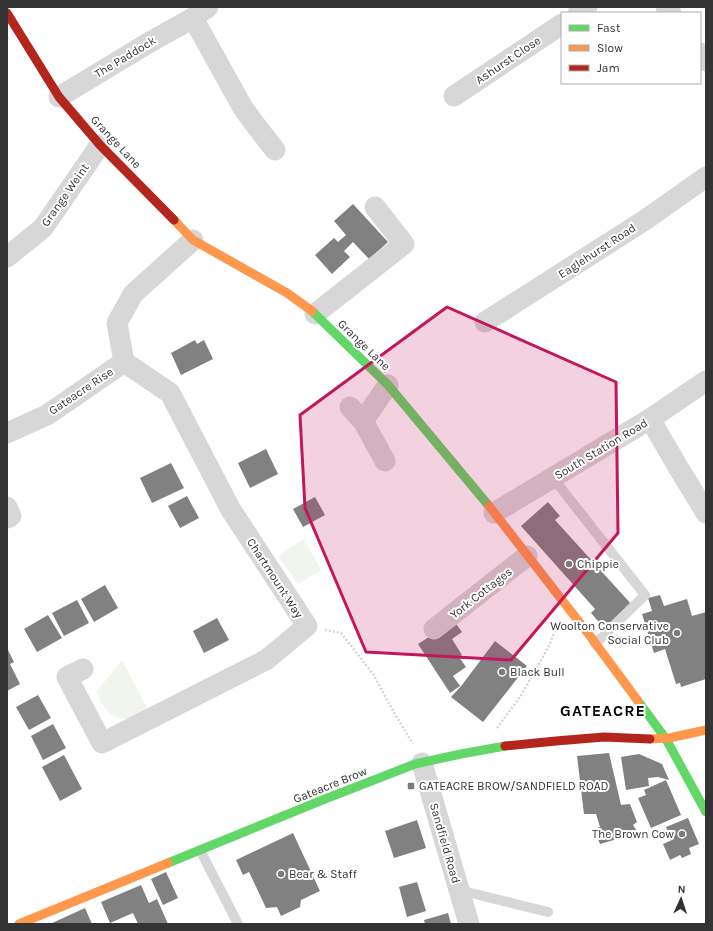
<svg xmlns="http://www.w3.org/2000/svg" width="713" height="931" viewBox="0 0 713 931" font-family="Karla,sans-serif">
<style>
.green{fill:#f1f5ed}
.building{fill:#818181}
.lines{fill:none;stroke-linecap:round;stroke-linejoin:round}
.path{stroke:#d6d6d6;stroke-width:2.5;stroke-dasharray:2 2;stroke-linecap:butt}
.lane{stroke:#d7d7d7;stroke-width:10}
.street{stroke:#d7d7d7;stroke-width:21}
.fast{stroke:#63d668;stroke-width:9}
.slow{stroke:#ff974d;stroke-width:9}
.jam{stroke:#b3261e;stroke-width:9}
.marked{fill:#c2185b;fill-opacity:0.2;stroke:#c2185b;stroke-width:3;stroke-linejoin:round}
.poi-dot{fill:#7a7a7a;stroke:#fff;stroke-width:1.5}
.labels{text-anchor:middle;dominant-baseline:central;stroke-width:4;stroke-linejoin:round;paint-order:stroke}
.street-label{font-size:12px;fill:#333;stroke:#fff}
.poi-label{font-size:12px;fill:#333;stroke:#fff;text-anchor:start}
.district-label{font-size:16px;font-weight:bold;letter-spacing:1px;fill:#000;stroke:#fff}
</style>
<rect width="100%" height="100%" fill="#fff"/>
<!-- green -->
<path class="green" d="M304 539 321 570 298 584 278 556Z
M122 660 147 708C143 711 138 715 134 717 121 721 110 716 103 706 100 701 99 696 97 691Z"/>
<!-- building -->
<path class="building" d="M353 204 388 242 369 259 353 242 344 251 350 257 332 274 315 255 334 238 338 242 346 235 334 221Z
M195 340 197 344 204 340 213 359 181 375 171 353Z
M266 449 278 474 250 488 238 463Z
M171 463 184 488 152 503 140 478Z
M187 496 199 518 180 528 168 506Z
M315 497 325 515 303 527 293 509Z
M548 502 560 516 555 520 632 605 605 629 591 613 595 609 521 526Z
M105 585 118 608 94 622 81 599Z
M660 595 664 606 687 599 692 616 706 612V679L681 687 680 683 676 684 665 649 654 653 642 614 652 611 648 598Z
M77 600 89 623 64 636 52 613Z
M48 615 62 638 37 652 24 629Z
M217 618 229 640 204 653 193 631Z
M454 621 462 632 452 639 462 655 459 657 466 667 453 676 460 686 450 693 418 644Z
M495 641 527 666 483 722 451 697 462 685Z
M7 648 14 662 10 664 20 684 7 691Z
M38 695 51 718 29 730 16 707Z
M53 724 66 748 43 760 31 736Z
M609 753 621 805 630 804 637 822 633 825 638 833 600 844 594 829 600 827 596 814H584L577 756Z
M639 754 662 764 669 780 658 777 648 778 649 786 626 790 621 757Z
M64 755 82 789 60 801 42 767Z
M666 780 681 815 651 828 638 798 646 795 644 790Z
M688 818 699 844 689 848 691 854 682 858 680 855 670 860 663 844 672 840 666 827Z
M417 820 426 848 394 858 385 831Z
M293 833 320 891 301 900 300 907 281 916 277 907 266 908 249 872 243 875 236 860Z
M166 872 178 898 163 905 151 879Z
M417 882 426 911 407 917 399 887Z
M141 885 149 903 157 899 168 924H138L133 913 110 923 101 902Z
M85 908 92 924H50Z
M448 913 451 924H425L424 920Z"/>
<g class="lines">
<!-- path -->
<path class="path" d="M325 630 341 633 373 674 396 716 413 744
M497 728 520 697 548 648 557 626"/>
<!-- lane -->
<path class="lane" d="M553 478 645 595 595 644
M200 850 238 924
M459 890 548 912"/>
<!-- street -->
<path class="street" d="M666 7 671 13
M578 13 587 7
M193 18 243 108 257 127 275 150
M700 53 706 61
M454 96 562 24
M59 97 150 42 193 18 208 7
M7 257 43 228 100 145
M315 314 404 244 375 207
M485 322 645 220 706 177
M350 407 363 421 385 461
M650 419 678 467 706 513
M363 421 388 385
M7 433 47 415 124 362 117 323 133 294 193 240
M7 507 11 516 7 518
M494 513 650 419 706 381
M434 629 527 556
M83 669 67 677 102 743 266 660 307 626 231 510 170 393 124 362
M422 763 469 924"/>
<!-- fast -->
<path class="fast" d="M312 311 388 385 489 506
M638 701 666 739 706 812
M168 863 325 799 415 764 461 754 505 746"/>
<!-- slow -->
<path class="slow" d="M174 220 193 240 287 293 312 311
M489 506 590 636 638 701
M650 739 669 738 706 730
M19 924 168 863"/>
<!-- jam -->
<path class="jam" d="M7 13 59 97 100 145 174 220
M505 746 556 741 604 737 650 739"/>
</g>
<!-- marked area -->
<path class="marked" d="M447 307 616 382 618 533 511 660 366 652 305 508 300 415Z"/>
<!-- markers -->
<g class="poi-dot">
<circle cx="569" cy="564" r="4"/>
<circle cx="677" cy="633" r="4"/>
<circle cx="502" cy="672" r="4"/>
<rect x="407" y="782" width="8" height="8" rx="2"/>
<circle cx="682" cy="834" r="4"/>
<circle cx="281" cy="874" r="4"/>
</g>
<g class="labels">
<!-- street labels -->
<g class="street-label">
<text transform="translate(125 57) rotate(-31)">The Paddock</text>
<text transform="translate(508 60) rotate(-34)">Ashurst Close</text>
<text transform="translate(116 142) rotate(47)">Grange Lane</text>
<text transform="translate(65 195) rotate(-55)">Grange Weint</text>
<text transform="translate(597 251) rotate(-33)">Eaglehurst Road</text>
<text transform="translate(364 345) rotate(44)">Grange Lane</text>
<text transform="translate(81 391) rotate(-34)">Gateacre Rise</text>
<text transform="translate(601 449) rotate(-31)">South Station Road</text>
<text transform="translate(275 578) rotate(57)">Chartmount Way</text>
<text transform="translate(481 593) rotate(-38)">York Cottages</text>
<text transform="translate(330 785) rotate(-22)">Gateacre Brow</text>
<text transform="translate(445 843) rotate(74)">Sandfield Road</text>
</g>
<!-- poi labels -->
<g class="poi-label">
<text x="577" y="564">Chippie</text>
<text x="669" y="626" text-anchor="end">Woolton Conservative<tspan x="669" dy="14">Social Club</tspan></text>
<text x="510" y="672">Black Bull</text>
<text x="419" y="786">GATEACRE BROW/SANDFIELD ROAD</text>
<text x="674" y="834" text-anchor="end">The Brown Cow</text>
<text x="289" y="874">Bear &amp; Staff</text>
</g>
<!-- district labels -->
<g class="district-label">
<text x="603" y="710">GATEACRE</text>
</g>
</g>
<!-- border -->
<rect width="713" height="931" fill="none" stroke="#333333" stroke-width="16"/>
<!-- legend -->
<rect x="561" y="12" width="140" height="72" fill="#ffffff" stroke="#adadad"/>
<rect x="569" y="25" width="20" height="6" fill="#63d668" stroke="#adadad"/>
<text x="597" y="32" font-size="12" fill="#333333">Fast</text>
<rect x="569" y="45" width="20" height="6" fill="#ff974d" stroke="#adadad"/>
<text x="597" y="52" font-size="12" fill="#333333">Slow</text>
<rect x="569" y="65" width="20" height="6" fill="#b3261e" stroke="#adadad"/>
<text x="597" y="72" font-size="12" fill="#333333">Jam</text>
<!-- north arrow -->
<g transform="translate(681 899) rotate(3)" stroke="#ffffff" stroke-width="3" paint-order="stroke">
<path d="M0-3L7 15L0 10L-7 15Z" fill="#333333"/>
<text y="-6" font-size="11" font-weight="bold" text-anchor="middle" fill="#333333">N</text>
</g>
</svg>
